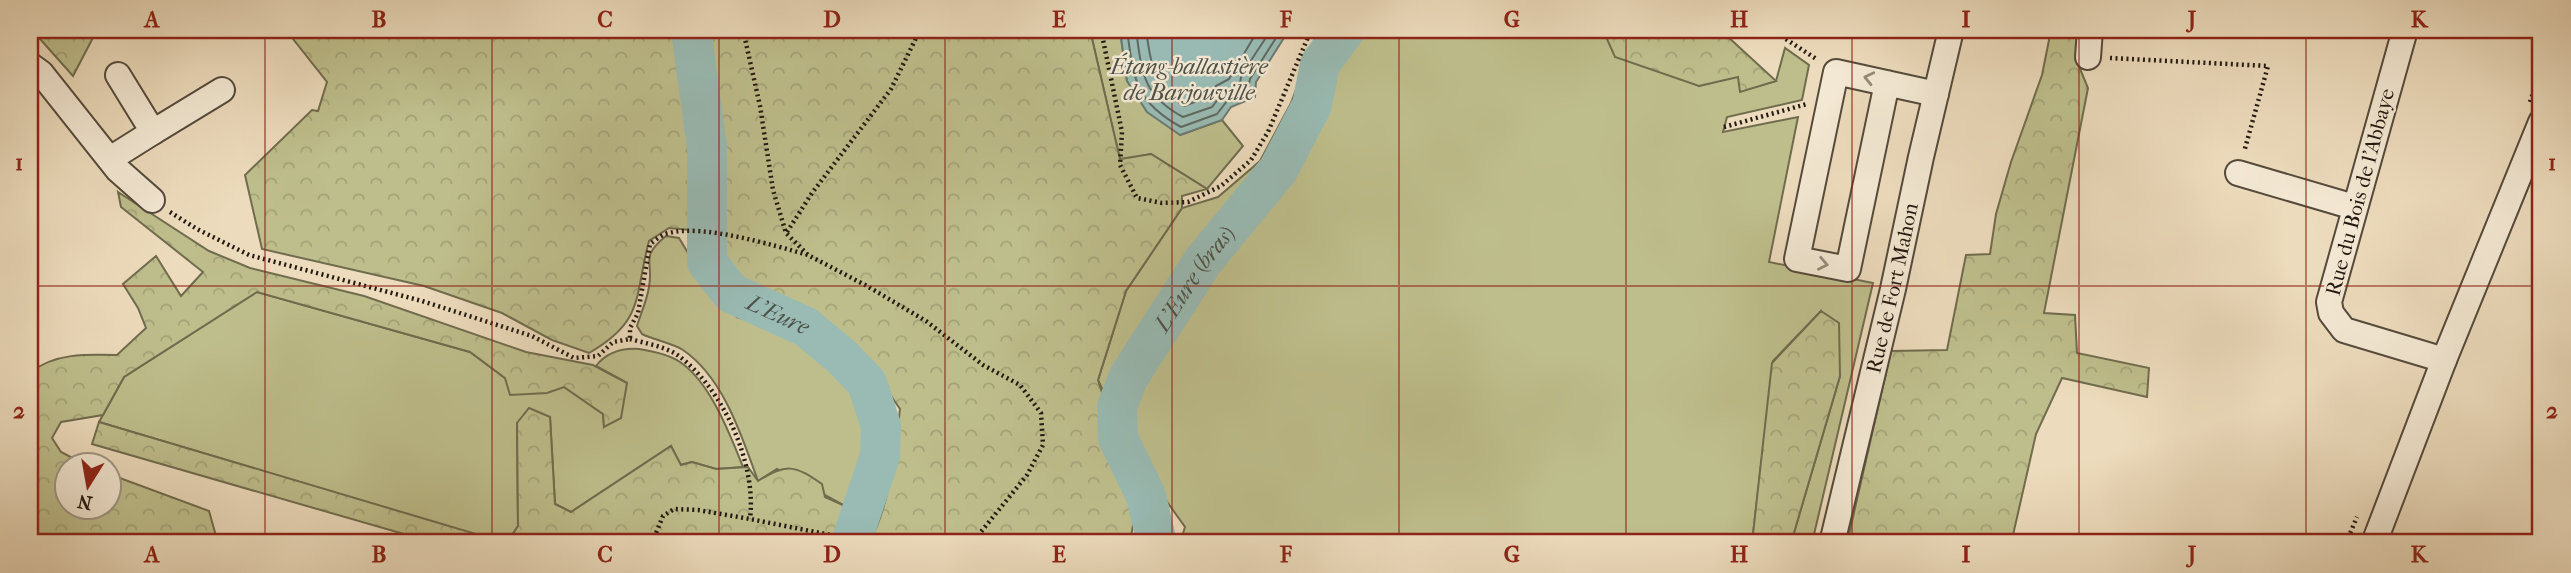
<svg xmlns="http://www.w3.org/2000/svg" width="2571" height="573" viewBox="0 0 2571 573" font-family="'IM FELL French Canon',serif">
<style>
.grass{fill:#bebe8c;stroke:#706c4e;stroke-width:2}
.forest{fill:url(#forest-crowns);stroke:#706c4e;stroke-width:2}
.water{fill:#99bbb4;stroke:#6a7a72;stroke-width:2}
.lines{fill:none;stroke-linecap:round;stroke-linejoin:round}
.shore{stroke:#5e6a62;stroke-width:2}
.river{stroke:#99bbb4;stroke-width:40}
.minor-casing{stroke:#554a3b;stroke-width:28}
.path{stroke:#231910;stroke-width:4.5;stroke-dasharray:2 3.5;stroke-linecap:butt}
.minor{stroke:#f3e8d3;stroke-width:24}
.oneway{stroke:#958b7b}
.grid{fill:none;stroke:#8f2418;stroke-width:2;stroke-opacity:0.55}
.labels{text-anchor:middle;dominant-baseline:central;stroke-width:5;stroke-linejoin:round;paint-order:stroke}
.street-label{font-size:21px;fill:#231910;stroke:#f3e8d3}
.water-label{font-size:23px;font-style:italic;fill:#4c5249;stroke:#f3e8d3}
.neatline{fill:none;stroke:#8f2418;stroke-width:2.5}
.grid-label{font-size:23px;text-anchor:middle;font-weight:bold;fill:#8f2418}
</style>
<defs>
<pattern id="forest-crowns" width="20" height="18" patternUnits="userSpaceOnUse" patternTransform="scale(1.75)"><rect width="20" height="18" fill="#bebe8c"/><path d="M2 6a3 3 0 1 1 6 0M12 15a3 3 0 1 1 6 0" fill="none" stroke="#a3a378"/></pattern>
</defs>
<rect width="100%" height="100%" fill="#ecdbbc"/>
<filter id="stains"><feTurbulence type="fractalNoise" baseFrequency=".00286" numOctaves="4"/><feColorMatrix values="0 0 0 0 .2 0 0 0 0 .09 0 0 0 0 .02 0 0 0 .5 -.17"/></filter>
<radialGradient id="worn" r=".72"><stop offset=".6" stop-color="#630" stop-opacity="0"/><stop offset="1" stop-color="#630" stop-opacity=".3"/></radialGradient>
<!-- grass -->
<path class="grass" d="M1090 30H1120L1127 81 1180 135 1222 120 1243 146 1207 189 1151 154 1120 160Z
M1318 30H1593L1699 86 1739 76 1741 91 1776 81 1785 48 1809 65 1802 100 1727 117 1723 132 1798 117 1769 262 1873 283 1812 543H1791L1840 376 1821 311 1773 361 1752 543H1180L1185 527 1133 454 1098 380 1126 291 1182 208 1218 197 1260 161 1291 103Z
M666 236 679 238 706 283 737 317 775 328 822 346 849 378 872 419 867 460 845 506 777 469 758 481C742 437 724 378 683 350 672 343 654 340 642 334L637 326C641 313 647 300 649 287 654 261 639 258 666 236Z
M257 292 470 352 505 378 564 387 603 414 604 426 627 383 596 366C606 353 622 348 639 349 652 351 668 354 680 362 710 382 730 434 743 467L716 469 692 462 680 465 671 446 571 512 555 504 550 417 517 423 518 526 507 543H503L99 422 124 377Z"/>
<!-- forest -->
<path class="forest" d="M32 30H97L73 76Z
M286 30H671C678 45 690 63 694 79 705 126 698 183 701 231L669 228 649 241C634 297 645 321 589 353L552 340 502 313 424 286 262 249 245 175 312 110 318 111 327 82Z
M697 30H1090L1120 159 1151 154 1207 189 1182 196V208L1126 291 1098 380 1137 501 1130 543H869C890 505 895 452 900 409L864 357 824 323 793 314 739 287 720 262 713 103Z
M1593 30H1689L1727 36 1776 81 1740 92 1738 77 1699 86 1615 57 1607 39Z
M2051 30H2080L2076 59 2088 88 2044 313 2075 315 2077 353 2149 368 2147 397 2062 378 2036 434 2013 535 2014 543H1847L1891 351 1947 350 1966 255 1990 254 1996 214 2011 162 2042 75Z
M118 192 209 251 250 268 364 296 526 352 593 365 627 383 621 418 604 427 603 414 564 387 547 393 510 395 505 378 470 352 257 292 124 377 103 415 61 422 52 438 61 452 84 464H66V506H108L109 474 209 511 218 543H30V373C53 353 87 354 117 355L146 328 138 308 123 284 156 256 181 296 203 272 121 207Z
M1821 311 1839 323 1840 376 1791 543H1752L1772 363Z
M529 408 550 417 555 504 571 512 671 446 681 465 692 462 716 469 748 467 758 481C787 463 794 465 822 484L825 497 845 506 841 526 845 543H507L518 526 517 423Z
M99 422 496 540V543H435L92 444Z"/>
<!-- water -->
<path class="water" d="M1120 30H1289L1256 82 1255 97 1231 107 1222 120 1180 135 1147 112 1127 81Z"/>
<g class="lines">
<!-- shore -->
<path class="shore" d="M1127 30C1134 79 1134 101 1181 127L1217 114 1227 101 1247 92 1250 79 1281 30
M1136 30C1142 72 1142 95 1183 117L1212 107 1222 94 1239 86 1242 74 1271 30
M1146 30C1151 63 1152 87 1184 106L1205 98 1216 86 1229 79 1258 30"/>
<!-- river -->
<g class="river">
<path id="s1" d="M691 30 707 147V262L731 293 806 327 842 357 867 383 881 426 880 456 851 543"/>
<path id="s2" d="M1157 543 1146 496 1118 438 1117 407 1128 378 1203 261 1278 170 1312 105 1320 64 1345 30"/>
</g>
<!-- minor casing -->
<g class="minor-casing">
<g id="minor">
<path d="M2405 30 2329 302 2331 313 2344 330 2444 360"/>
<path d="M2088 57 2090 30"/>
<path d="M30 65 41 73 118 170 152 200"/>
<path d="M118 75 153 132 222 90"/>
<path d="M1887 83 1848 269 1797 259 1836 72 1936 94"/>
<path d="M110 159 153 132"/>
<path d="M2238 173 2354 207"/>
<path id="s3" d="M1832 543 1893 289 1921 157 1951 30"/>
<path d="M2374 543 2444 360 2541 122"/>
</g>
</g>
<!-- path -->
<path class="path" d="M743 30 760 106 773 190 786 233 808 255 867 286 926 321 983 365 1020 385 1041 413 1043 445 1027 475 972 543
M1101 30 1122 132 1120 165 1137 198 1162 203 1188 202 1221 186 1251 160 1268 132 1311 30
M1772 30 1818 60
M2110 58 2268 66 2244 152
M2530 102 2541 70
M1724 127 1807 104
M170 212 197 229 249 255 422 301 532 336 574 358 598 356 613 342 630 339V328L638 313 650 244C656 240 662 234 669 233 703 224 773 245 808 255
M787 232 812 193 891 89 920 30
M630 339C644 343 663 346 676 354 722 386 757 463 750 519
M652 543 663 516 674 509 698 510 750 519 871 543
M2346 543 2357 517"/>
<!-- minor -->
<use href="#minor" class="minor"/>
</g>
<!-- one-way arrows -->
<defs><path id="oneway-chevron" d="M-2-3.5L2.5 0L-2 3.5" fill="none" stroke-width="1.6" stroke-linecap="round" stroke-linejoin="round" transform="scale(1.75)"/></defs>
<g class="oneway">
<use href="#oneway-chevron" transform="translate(1869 78) rotate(-167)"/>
<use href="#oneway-chevron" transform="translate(1823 264) rotate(11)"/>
</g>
<!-- grid -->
<path class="grid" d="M265 30V543M492 30V543M719 30V543M945 30V543M1172 30V543M1399 30V543M1626 30V543M1852 30V543M2079 30V543M2306 30V543M30 286H2541"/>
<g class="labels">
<!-- street labels -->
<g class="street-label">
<text transform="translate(2360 192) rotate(-75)">Rue du Bois de l'Abbaye</text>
<text stroke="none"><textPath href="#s3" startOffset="262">Rue de Fort Mahon</textPath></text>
</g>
<!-- water labels -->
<g class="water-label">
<text x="1189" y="66">Étang-ballastière<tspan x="1189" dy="26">de Barjouville</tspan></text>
<text stroke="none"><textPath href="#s2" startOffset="294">L'Eure (bras)</textPath></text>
<text stroke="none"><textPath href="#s1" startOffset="324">L'Eure</textPath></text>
</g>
</g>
<!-- margin -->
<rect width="2571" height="573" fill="none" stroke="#ecdbbc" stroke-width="77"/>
<!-- north arrow -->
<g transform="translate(88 486) rotate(191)"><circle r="33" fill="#f3e8d3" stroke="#a09585" stroke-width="2"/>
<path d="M0-5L12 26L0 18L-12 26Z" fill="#8f2418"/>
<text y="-10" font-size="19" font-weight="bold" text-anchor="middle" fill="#231910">N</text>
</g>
<rect x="38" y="38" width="2494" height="496" class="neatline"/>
<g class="grid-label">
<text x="152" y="27">A</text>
<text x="379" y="27">B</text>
<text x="605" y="27">C</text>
<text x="832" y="27">D</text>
<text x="1059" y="27">E</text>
<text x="1286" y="27">F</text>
<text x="1512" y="27">G</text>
<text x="1739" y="27">H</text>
<text x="1966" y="27">I</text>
<text x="2192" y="27">J</text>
<text x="2419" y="27">K</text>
<text x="19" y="170">1</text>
<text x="2552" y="170">1</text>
<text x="19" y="418">2</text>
<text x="2552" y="418">2</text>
<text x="152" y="562">A</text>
<text x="379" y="562">B</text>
<text x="605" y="562">C</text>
<text x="832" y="562">D</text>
<text x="1059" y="562">E</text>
<text x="1286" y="562">F</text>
<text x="1512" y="562">G</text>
<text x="1739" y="562">H</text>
<text x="1966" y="562">I</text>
<text x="2192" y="562">J</text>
<text x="2419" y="562">K</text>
</g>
<rect width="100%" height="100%" filter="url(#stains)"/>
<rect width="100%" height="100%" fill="url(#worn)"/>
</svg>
